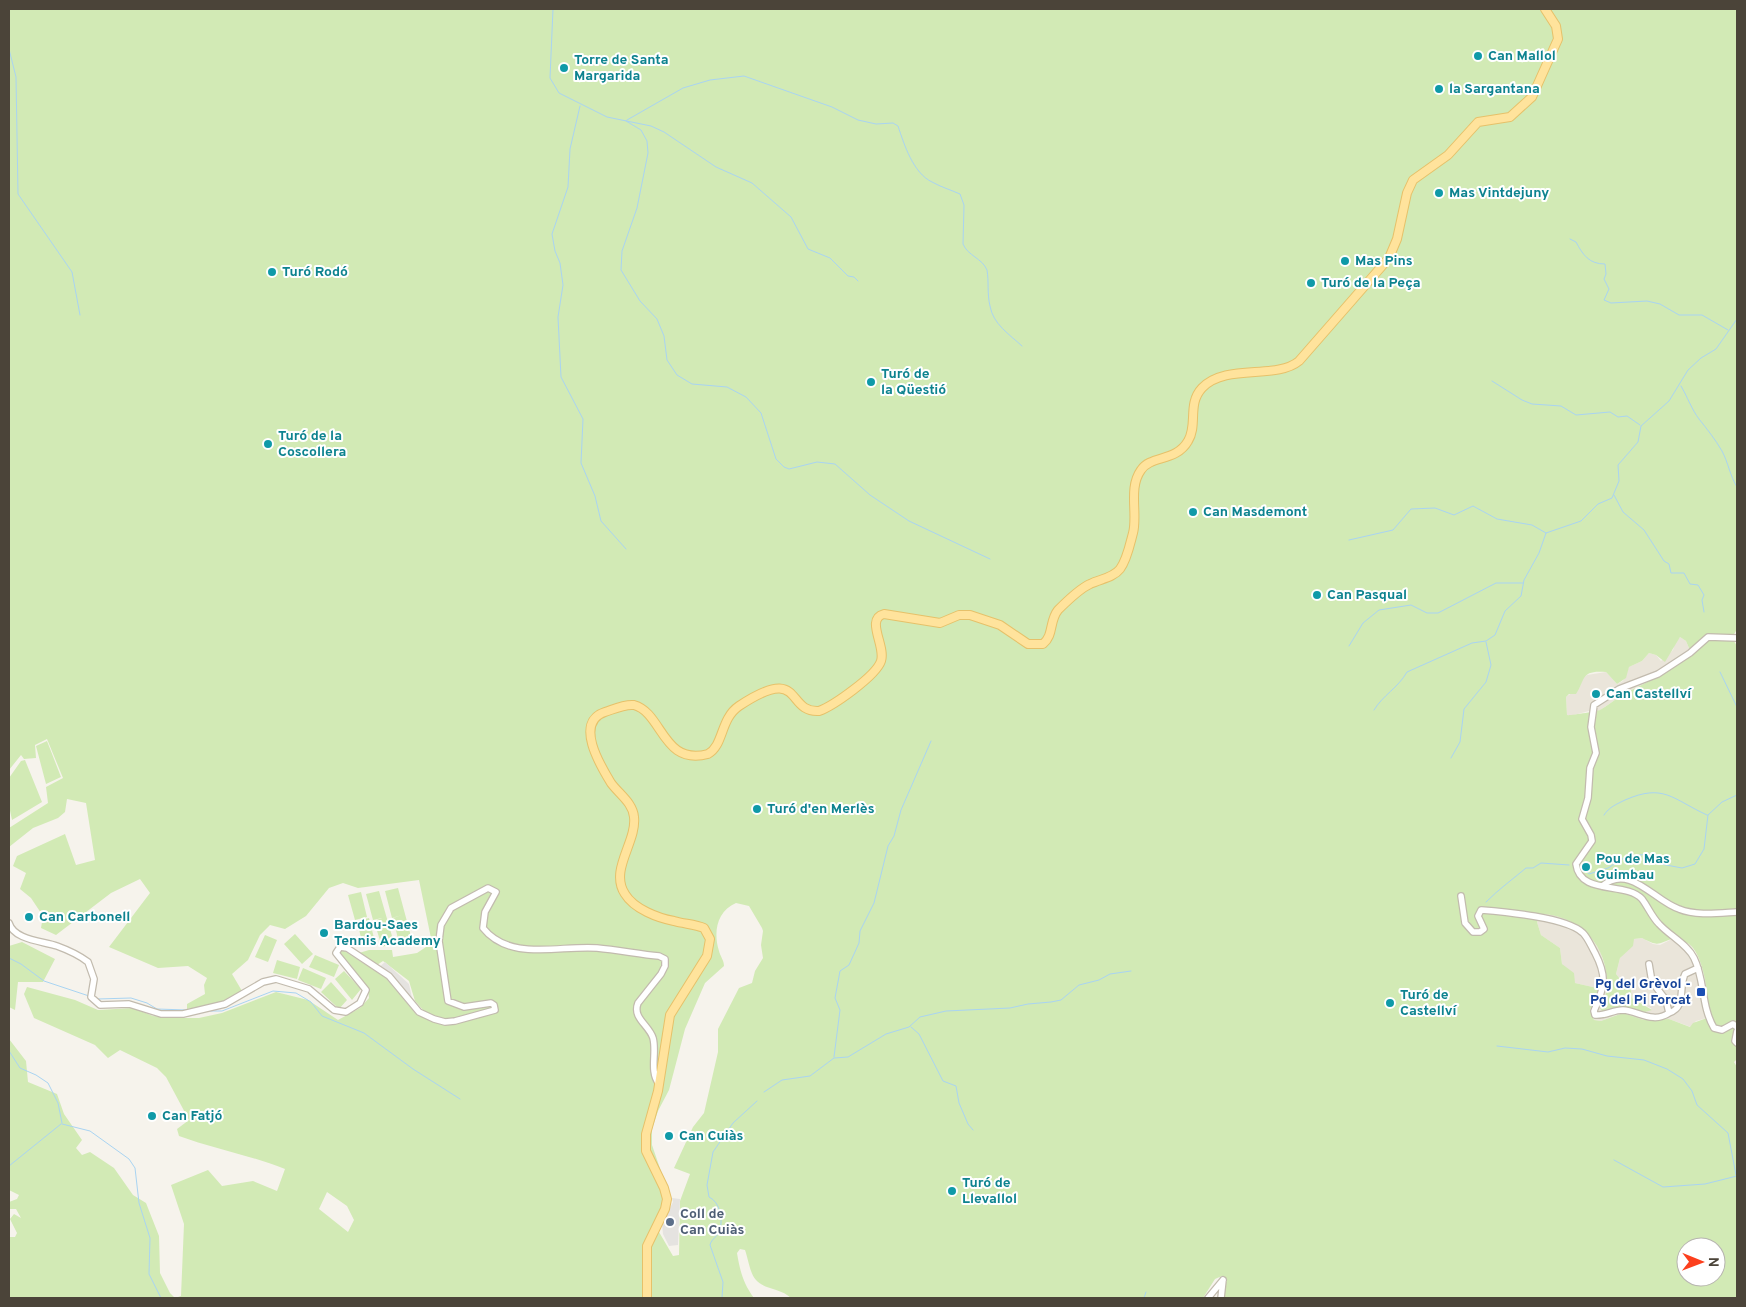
<svg xmlns="http://www.w3.org/2000/svg" width="1746" height="1307" viewBox="0 0 1746 1307" font-family="Overpass,sans-serif">
<style>
.residential{fill:#eae5da}
.green{fill:#d2eab5;fill-rule:evenodd}
.parking{fill:#e5e3e0}
.lines{fill:none;stroke-linecap:round;stroke-linejoin:round}
.stream{stroke:#a9d4f2;stroke-width:1}
.minor-casing{stroke:#c2bbae;stroke-width:8}
.major-casing{stroke:#e6c16a;stroke-width:10}
.minor{stroke:#fff;stroke-width:5.5}
.major{stroke:#ffe39c;stroke-width:8}
.culture-dot{fill:#0f9aa8;stroke:#fff;stroke-width:2}
.transit-dot{fill:#1a4fb4;stroke:#fff;stroke-width:2}
.service-dot{fill:#5c6f8a;stroke:#fff;stroke-width:2}
.labels{text-anchor:middle;dominant-baseline:central;stroke-width:4;stroke-linejoin:round;paint-order:stroke}
.culture-label{font-size:14px;font-weight:bold;fill:#0d838f;stroke:#fff;text-anchor:start}
.transit-label{font-size:14px;font-weight:bold;fill:#164399;stroke:#fff;text-anchor:end}
.service-label{font-size:14px;font-weight:bold;fill:#4e5e75;stroke:#fff;text-anchor:start}
</style>
<rect width="100%" height="100%" fill="#f6f3ec"/>
<!-- residential -->
<path class="residential" d="M1680 637 1686 641 1692 655 1673 668 1622 695 1599 711H1589L1570 716 1567 715 1566 697 1580 687 1581 680 1587 675 1606 672 1617 684 1623 681 1629 667 1642 661 1649 653 1656 655 1661 661 1673 650 1675 643Z
M1544 914 1560 916 1577 924 1591 937 1600 951 1606 970 1607 992 1601 1004 1605 1011 1620 1009 1645 1012 1652 1009 1632 998 1630 985 1620 979 1616 974 1620 958 1634 939 1642 938 1653 944 1660 945 1674 938 1690 944 1699 960 1707 989 1709 1008 1707 1018 1696 1021 1691 1027 1669 1019 1644 1020 1623 1013 1601 1021 1594 1020 1590 1010 1596 999 1597 988 1575 983 1562 964 1560 948 1541 935 1537 922Z"/>
<!-- green -->
<path class="green" d="M9 9H1737V629L1732 638 1737 646V1059L1734 1062 1737 1067V1298H1225V1279L1222 1276 1215 1279 1203 1298H791C781 1288 765 1290 756 1280 750 1274 748 1258 745 1250L740 1249 737 1253C740 1271 743 1283 754 1298H9V1237H15L17 1233 10 1219 14 1214 21 1218 16 1209H9V1202L17 1199 19 1195 9 1190V1039L26 1061 28 1082 57 1094 64 1114 82 1140 76 1148 82 1155 90 1152 114 1168 133 1195 146 1203 159 1236 160 1273 170 1293 175 1298 181 1296 184 1224 171 1185 208 1170 222 1186 253 1181 277 1191 285 1169C250 1155 214 1149 179 1136L177 1129 189 1120 166 1077 157 1068 120 1050 108 1058 95 1045 34 1018 24 994 27 987 75 1000 98 1010 133 1008 153 1016 176 1018H199L222 1013 276 992 308 1000 338 1020 360 1008 369 998 368 991 340 955 339 951 343 950 386 978 416 1014 425 1017 423 1010 415 1001 409 981 383 961 377 965 359 953 369 950H392L393 957 417 953 432 943 419 880 358 888 343 883 329 888 306 916 285 929 270 925 260 935 248 960 232 974 242 991 220 1003 187 1009V1004L205 994 204 985 207 978 188 966 158 968 109 947 150 893 140 879 111 893 56 935 41 928 43 916 31 898 20 889 26 873 13 866 17 856 65 834 76 865 95 860 86 803 67 799 65 812 58 818 33 828 9 847V855V828L48 803 46 787 63 778 47 739 35 745 36 758 24 759 21 755 9 770ZM1680 637 1686 641 1692 655C1671 672 1646 682 1622 695 1614 700 1607 706 1600 710 1598 711 1569 716 1567 715L1566 697 1569 694H1576C1586 679 1580 670 1606 672L1617 684 1626 678 1629 667 1642 661 1649 653 1656 655 1665 662ZM736 903 749 906 762 928 763 931 761 945 763 958 755 971 752 983 739 988 718 1029V1052L704 1113 693 1127 674 1168 690 1174 680 1201 679 1255 673 1256 659 1232 666 1186 652 1145V1129L658 1111 669 1090 685 1029 705 983 724 966C724 960 720 956 719 951 713 932 717 911 736 903ZM1544 914C1584 918 1609 949 1607 989 1606 996 1602 1002 1600 1008L1602 1011 1620 1009 1645 1012 1652 1010 1632 998 1630 985 1620 979 1616 974 1620 958 1633 946 1634 939 1642 938C1659 947 1657 944 1674 938 1678 939 1685 941 1689 944 1704 955 1710 1000 1707 1018L1693 1023 1690 1027 1669 1019 1644 1020 1623 1013 1601 1021 1594 1020 1590 1010 1599 991 1597 988 1575 983 1574 973 1562 964 1560 948 1541 935 1537 922ZM327 1192 347 1206 354 1220 348 1232 319 1209ZM1686 1247H1716V1277H1686Z
M47 741 61 777 46 784 36 746Z
M25 760 42 802 12 820 9 806V778L21 761Z
M398 888 412 940 399 943 393 918 402 915 392 918 385 891Z
M379 891 394 943 382 947 374 921 382 918 373 920 366 894Z
M361 892 367 917 355 920 348 895Z
M369 918 375 942 363 946 357 921Z
M295 934 313 954 302 964 284 944Z
M265 935 277 940 268 962 255 957Z
M22 942 55 959 43 982H18L15 1010 9 1007V946Z
M315 955 339 965 334 977 309 967Z
M277 960 300 967 297 979 273 973Z
M303 968 326 978 321 989 298 980Z
M344 971 361 989 352 1000 335 979Z
M331 982 347 1000 339 1009 321 992Z"/>
<!-- parking -->
<path class="parking" d="M385 962 409 984 413 1003 404 992 377 969Z
M672 1198 680 1199 678 1245 669 1246 663 1234 662 1224 673 1202Z"/>
<g class="lines">
<!-- stream -->
<path class="stream" d="M553 9 550 78 559 93 607 117 651 126 664 132 716 167 752 183 791 217 808 249 830 258 848 276 854 277 858 281
M9 49 16 77 18 194 72 272 80 315
M580 106 570 149 568 187 552 234 555 251 560 263 563 285 558 317 561 377 583 419 581 463 595 496 601 521 626 549
M627 120 683 88 710 80 744 76 832 107 858 120 876 124 893 123 898 126C904 144 913 173 932 182 941 187 951 190 960 194L964 205 963 244C968 256 982 258 987 270 989 281 987 294 990 306 993 324 1009 334 1022 346
M626 121 641 130 647 141 648 153 637 208 622 251 621 270 640 301 657 319 664 336 667 360 677 375 692 384 727 387 746 397 761 413 776 459 784 467 789 469 817 462 835 464 870 495 909 521 990 559
M1570 239 1576 242C1583 255 1589 264 1605 264L1606 274 1604 279 1609 289 1604 300 1611 303 1647 301 1660 304 1679 315H1702L1728 330
M1492 381 1522 400 1532 404 1561 406 1576 415 1610 412 1618 417 1627 416 1640 425
M1681 386C1687 396 1692 410 1699 419 1707 429 1715 439 1722 451 1728 462 1730 476 1737 487
M1614 495 1623 512 1644 530 1664 561 1669 564 1671 573H1684L1690 584 1698 585 1704 595 1702 600 1704 612
M1349 540 1393 530 1411 509 1435 508 1454 515 1473 506 1497 519 1532 525 1546 533
M1349 646 1363 623 1379 610 1411 605 1427 613H1438L1496 583H1523
M1720 672 1737 707
M1374 710C1383 695 1398 688 1407 672L1472 643 1486 641 1495 635 1505 611 1521 596 1524 580 1539 553 1546 533 1581 521 1598 504 1612 498 1619 481 1618 465 1638 442 1641 426 1669 401 1688 370 1701 358 1716 349 1737 319
M1451 758 1460 742 1464 709 1486 682 1491 665 1486 642
M1604 815C1609 807 1617 804 1625 800 1664 783 1672 799 1707 815
M1708 815 1722 802 1737 795
M1582 867 1589 874 1608 868 1624 858 1646 854 1661 864 1682 868 1695 864 1704 849 1708 815
M1486 902C1499 889 1513 879 1526 868H1533L1541 863 1569 865
M9 958 21 964 44 981 89 996
M98 999 131 998 147 1003 157 1009 186 1010
M210 1011H222L273 991 296 993 311 1002 322 1016 364 1033 413 1069 460 1099
M911 1027 919 1034 943 1081 956 1086 959 1103 968 1124 973 1130
M1497 1046 1548 1052 1565 1048 1582 1049 1607 1056 1644 1060 1667 1069 1683 1079 1692 1091 1697 1105 1728 1133 1736 1175
M9 1051 20 1068 36 1075 48 1083 58 1103 62 1123
M834 1057 840 1010 835 998 840 971 849 965 859 943 860 931 874 903 888 846 894 836 901 810 931 741
M764 1092 782 1080 810 1076 834 1058 848 1057 886 1034 909 1027 920 1017 946 1011 1010 1008 1028 1004 1051 1002 1061 1000 1079 985 1099 980 1110 974 1131 971
M62 1124 90 1131 129 1159 135 1168 139 1203 150 1238 149 1274 161 1298
M1614 1160 1663 1187 1705 1184 1737 1176
M9 1166 61 1124
M722 1298 723 1282 710 1245C711 1239 719 1236 720 1229 723 1219 720 1202 709 1197L707 1185 713 1152 733 1123 757 1101
M1144 1298 1146 1292"/>
<!-- minor casing -->
<g class="minor-casing">
<path id="minor" d="M1737 638 1708 637 1690 653 1658 674 1619 689 1594 705 1591 727 1596 753 1590 768 1588 798 1582 819 1591 835 1592 841 1576 864C1580 896 1625 881 1642 899 1648 907 1652 917 1659 924 1670 936 1687 944 1694 958 1705 980 1701 1006 1714 1028L1722 1030 1733 1024 1737 1027
M1602 886C1630 863 1654 901 1679 909 1696 916 1719 913 1737 912
M1461 896 1465 923 1473 932H1480L1484 929 1478 916 1481 910C1505 912 1566 917 1583 933 1588 938 1591 946 1595 953 1608 978 1604 988 1594 1011L1595 1015C1605 1016 1613 1010 1623 1010 1638 1011 1653 1024 1669 1013
M9 923C14 940 42 941 57 946 68 950 79 955 88 962L94 979 91 997 100 1005 129 1004 161 1014H183L225 1004 263 982 276 979 309 989 334 1010 346 1012 360 1003 366 990 336 953 340 947 347 948 389 976 419 1012 434 1019 445 1022 455 1021 495 1010 494 1005 491 1003 464 1007 448 1001 439 941 441 925 451 908 488 888 496 892 485 912 483 928C510 962 560 945 597 948 618 950 639 954 659 956L665 959V966L661 974 638 1003C632 1018 649 1025 653 1038 657 1053 649 1071 659 1084
M1649 964 1652 982 1666 1000 1669 1013C1687 1007 1678 988 1685 974L1698 968
M1737 1031 1735 1041 1737 1043
M1208 1298 1223 1280
M1221 1298 1223 1280"/>
</g>
<!-- major casing -->
<g class="major-casing">
<path id="major" d="M647 1298V1246L665 1209 667 1199 664 1188 646 1151V1134L658 1091 670 1015 707 956 710 939 704 928C695 924 684 924 674 921 658 918 634 909 625 894 609 870 637 842 634 817 633 803 619 794 611 783 600 765 574 722 605 712 614 709 624 704 634 705 663 713 662 766 708 754 724 745 720 719 739 706 804 663 785 713 819 711 833 706 876 676 881 661 886 646 865 619 884 614L940 623 959 615H970L1000 625 1028 644H1043C1054 635 1049 621 1058 610 1067 601 1079 589 1090 584 1100 579 1113 578 1120 569 1127 560 1130 544 1133 533 1138 514 1128 488 1141 470 1151 455 1176 462 1188 441 1198 425 1187 404 1202 388 1226 363 1276 380 1299 361L1389 258 1397 239 1407 193 1413 180 1448 155 1478 122 1510 117 1532 97 1558 39 1556 26 1545 9"/>
</g>
<!-- minor -->
<use href="#minor" class="minor"/>
<!-- major -->
<use href="#major" class="major"/>
</g>
<!-- markers -->
<g class="culture-dot">
<circle cx="1478" cy="56" r="5"/>
<circle cx="564" cy="68" r="5"/>
<circle cx="1439" cy="89" r="5"/>
<circle cx="1439" cy="193" r="5"/>
<circle cx="1345" cy="261" r="5"/>
<circle cx="272" cy="272" r="5"/>
<circle cx="1311" cy="283" r="5"/>
<circle cx="871" cy="382" r="5"/>
<circle cx="268" cy="444" r="5"/>
<circle cx="1193" cy="512" r="5"/>
<circle cx="1317" cy="595" r="5"/>
<circle cx="1596" cy="694" r="5"/>
<circle cx="757" cy="809" r="5"/>
<circle cx="1586" cy="867" r="5"/>
<circle cx="29" cy="917" r="5"/>
<circle cx="324" cy="933" r="5"/>
<circle cx="1390" cy="1003" r="5"/>
<circle cx="152" cy="1116" r="5"/>
<circle cx="669" cy="1136" r="5"/>
<circle cx="952" cy="1191" r="5"/>
</g>
<rect class="transit-dot" x="1696" y="987" width="10" height="10" rx="2.5"/>
<circle class="service-dot" cx="670" cy="1222" r="5"/>
<g class="labels">
<!-- culture labels -->
<g class="culture-label">
<text x="1488" y="56">Can Mallol</text>
<text x="574" y="60">Torre de Santa<tspan x="574" dy="16">Margarida</tspan></text>
<text x="1449" y="89">la Sargantana</text>
<text x="1449" y="193">Mas Vintdejuny</text>
<text x="1355" y="261">Mas Pins</text>
<text x="282" y="272">Turó Rodó</text>
<text x="1321" y="283">Turó de la Peça</text>
<text x="881" y="374">Turó de<tspan x="881" dy="16">la Qüestió</tspan></text>
<text x="278" y="436">Turó de la<tspan x="278" dy="16">Coscollera</tspan></text>
<text x="1203" y="512">Can Masdemont</text>
<text x="1327" y="595">Can Pasqual</text>
<text x="1606" y="694">Can Castellví</text>
<text x="767" y="809">Turó d'en Merlès</text>
<text x="1596" y="859">Pou de Mas<tspan x="1596" dy="16">Guimbau</tspan></text>
<text x="39" y="917">Can Carbonell</text>
<text x="334" y="925">Bardou-Saes<tspan x="334" dy="16">Tennis Academy</tspan></text>
<text x="1400" y="995">Turó de<tspan x="1400" dy="16">Castellví</tspan></text>
<text x="162" y="1116">Can Fatjó</text>
<text x="679" y="1136">Can Cuiàs</text>
<text x="962" y="1183">Turó de<tspan x="962" dy="16">Llevallol</tspan></text>
</g>
<!-- transit labels -->
<g class="transit-label">
<text x="1691" y="984">Pg del Grèvol -<tspan x="1691" dy="16">Pg del Pi Forcat</tspan></text>
</g>
<!-- service labels -->
<g class="service-label">
<text x="680" y="1214">Coll de<tspan x="680" dy="16">Can Cuiàs</tspan></text>
</g>
</g>
<!-- border -->
<rect width="1746" height="1307" fill="none" stroke="#4b4439" stroke-width="20"/>
<!-- north arrow -->
<g transform="translate(1701 1262) rotate(91)"><circle r="24" fill="#ffffff" stroke="#b7b4b0"/>
<path d="M0-4L9 19L0 12L-9 19Z" fill="#fc3f1d"/>
<text y="-8" font-size="14" font-weight="bold" text-anchor="middle" fill="#4b4439">N</text>
</g>
</svg>
